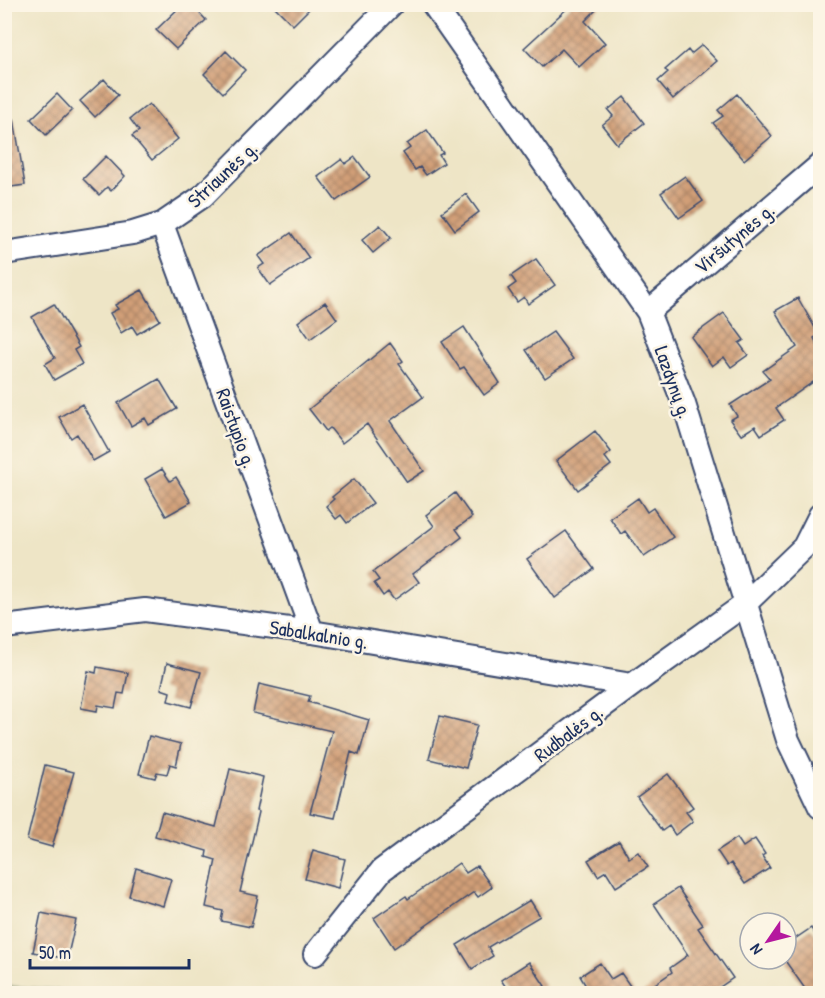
<svg xmlns="http://www.w3.org/2000/svg" width="825" height="998" viewBox="0 0 825 998" font-family="'Patrick Hand',sans-serif">
<style>
.forest{fill:url(#forest-firs);stroke:#5c7263;stroke-width:1.5}
.building{fill:url(#building-cross-hatch)}
.lines{fill:none;stroke-linecap:round;stroke-linejoin:round}
.minor-casing{stroke:#3b4a6e;stroke-width:26}
.minor{stroke:#fff;stroke-width:22}
.labels{text-anchor:middle;dominant-baseline:central;stroke-width:5;stroke-linejoin:round;paint-order:stroke}
.street-label{font-size:20px;fill:#1b2f5e;stroke:#fcf5e5}
</style>
<defs>
<pattern id="forest-firs" width="22" height="20" patternUnits="userSpaceOnUse" patternTransform="scale(1.5)"><rect width="22" height="20" fill="#9cb668"/><path d="M5 1l3.5 6h-7zM16 11l3.5 6h-7z" fill="#7e9459"/></pattern>
<pattern id="building-cross-hatch" width="8" height="8" patternUnits="userSpaceOnUse" patternTransform="scale(1.5)"><rect width="8" height="8" fill="#d19f77"/><path d="M0 0l8 8M0 8l8-8" fill="none" stroke="#a98265"/></pattern>
</defs>
<rect width="100%" height="100%" fill="#fcf5e5"/>
<filter id="ink" filterUnits="userSpaceOnUse"><feTurbulence type="fractalNoise" baseFrequency=".0167" numOctaves="2"/><feDisplacementMap in="SourceGraphic" scale="12" xChannelSelector="R" yChannelSelector="G"/><feConvolveMatrix kernelMatrix="1 2 1 2 8 2 1 2 1" color-interpolation-filters="sRGB"/></filter>
<filter id="wash" filterUnits="userSpaceOnUse"><feTurbulence type="fractalNoise" baseFrequency=".008" numOctaves="4" result="noise"/><feDisplacementMap in="SourceGraphic" scale="24" xChannelSelector="R" yChannelSelector="G"/><feGaussianBlur stdDeviation="1.35" result="paint"/><feColorMatrix in="noise" values="0 0 0 0 0 0 0 0 0 0 0 0 0 0 0 0 0 1.4 0 .05"/><feComposite in="paint" operator="in"/></filter>
<g filter="url(#wash)">
<rect width="100%" height="100%" fill="#eee5c6"/>
<!-- forest -->
<path class="forest" d="M4 986H5L100 993H5Z"/>
<g id="blocks">
<!-- building -->
<path class="building" d="M183 4H191L206 20 176 49 156 30Z
M272 4H314L293 25Z
M572 4H602L585 21 605 43 579 67 562 49 542 67 524 48Z
M702 45 717 61 673 99 658 81 668 72 665 70 688 50 691 54Z
M226 51 245 70 223 93 204 74Z
M104 79 118 95 95 117 80 101Z
M57 94 72 110 46 135 31 119Z
M737 94 772 136 744 160 713 123 723 116 718 110Z
M624 97 644 123 617 144 602 125 613 116 608 110Z
M149 104 178 139 152 160 132 136 139 131 130 119Z
M14 119 25 185 4 188V120Z
M427 130 443 153 439 155 444 163 426 175 420 167 415 170 403 153 410 148 407 144Z
M106 156 125 176 111 191 107 187 99 195 83 179Z
M355 157 370 177 336 201 318 177 342 159 345 164Z
M685 176 703 201 679 218 661 193Z
M466 194 479 212 455 230 442 212Z
M380 225 391 238 373 253 362 240Z
M291 233 309 258 270 285 258 268 264 264 258 256Z
M536 259 555 285 528 304 524 297 517 302 508 289 516 283 511 276Z
M142 290 160 320 137 334 132 326 121 333 110 313 118 309 115 305Z
M798 298 819 335 814 338 820 350V377L776 408 784 420 761 435 755 426 741 435 730 420 737 416 730 405 770 379 763 371 797 347 775 311Z
M325 302 337 319 310 339 298 322Z
M54 304 79 347 74 350 82 364 54 380 45 364 55 358 32 317Z
M724 313 744 340 739 343 748 355 731 367 724 357 712 366 691 337Z
M464 327 500 383 484 395 464 367 460 369 442 342Z
M553 332 573 359 545 378 526 350Z
M390 343 403 361 399 364 423 397 390 421 424 471 407 482 367 424 342 443 330 428 326 431 309 409Z
M159 379 177 409 149 425 145 418 131 426 118 403Z
M82 404 109 452 93 461 77 434 71 438 59 417Z
M595 431 611 452 605 457 611 465 578 490 556 461Z
M162 469 170 481 176 477 191 502 166 516 145 479Z
M354 479 373 503 347 523 341 515 336 519 326 506 334 499 332 497Z
M455 493 472 517 456 529 462 537 413 574 419 582 394 600 388 592 383 596 374 583 379 580 373 572 434 526 426 515Z
M638 498 647 512 653 508 673 537 644 557 625 531 621 534 610 518Z
M566 531 594 569 555 598 527 559Z
M167 663 201 672 191 707 168 701 170 692 161 689Z
M97 667 128 673 124 694 118 693 115 708 98 705 97 711 81 708 88 671 96 673Z
M259 684 310 696 308 702 369 720 359 755 351 752 335 818 310 813 332 731 253 713Z
M440 716 477 725 466 768 429 759Z
M149 736 181 744 176 766 170 764 167 774 157 772 155 778 139 774Z
M45 765 74 772 52 847 27 840Z
M230 769 263 777 256 811 259 812 240 892 258 896 251 927 221 921 223 911 206 907 216 860 206 857 207 851 155 836 162 812 216 827Z
M668 774 693 807 686 812 693 821 675 835 669 826 662 831 637 797Z
M737 838 743 847 755 839 765 854 762 856 770 868 745 884 731 863 727 866 717 851Z
M619 841 629 858 638 852 648 867 616 887 606 871 598 876 588 860Z
M313 850 345 859 338 888 305 879Z
M459 863 466 873 477 866 492 887 478 897 474 892 394 948 374 918 406 896 408 899Z
M136 868 171 879 163 906 129 896Z
M678 888 703 925 698 928 733 978 711 993H642L672 972 670 968 688 955 654 904Z
M530 900 540 916 488 947 493 956 472 969 457 945Z
M41 913 76 920 67 959 33 952Z
M811 928 820 942V993H808L786 962V945Z
M529 962 545 986 533 993H510L501 980Z
M600 963 611 979 621 973 635 993H590L580 976Z"/>
</g>
</g>
<g filter="url(#ink)">
<use href="#blocks" fill-opacity="0" stroke="#3b4a6e" stroke-width="1.5"/>
<g class="lines">
<!-- minor casing -->
<g class="minor-casing">
<path id="minor" d="M433 4 648 312 684 404 788 740 820 807
M162 224 312 632
M4 253 133 233 162 224 203 196 392 4
M648 312 820 165
M4 627 145 610 312 632 632 685
M315 954 382 870 632 685 744 605 804 547 820 515"/>
</g>
<!-- minor -->
<use href="#minor" class="minor"/>
</g>
</g>
<g class="labels">
<!-- street labels -->
<g class="street-label">
<text transform="translate(222 174) rotate(-43)">Striaunės g.</text>
<text transform="translate(734 238) rotate(-40)">Viršutynės g.</text>
<text transform="translate(674 382) rotate(70)">Lazdynų g.</text>
<text transform="translate(237 428) rotate(70)">Raistupio g.</text>
<text transform="translate(319 634) rotate(9)">Sabalkalnio g.</text>
<text transform="translate(568 733) rotate(-37)">Rudbalės g.</text>
</g>
</g>
<!-- margin -->
<rect width="825" height="998" fill="none" stroke="#fcf5e5" stroke-width="24"/>
<!-- north arrow -->
<g transform="translate(768 941) rotate(235)"><circle r="28" fill="#fcf5e5" stroke="#a2a6af" stroke-width="1.5"/>
<path d="M0-4.5L10 22L0 15L-10 22Z" fill="#b5179e"/>
<text y="-9" font-size="16" font-weight="bold" text-anchor="middle" fill="#1b2f5e">N</text>
</g>
<!-- scale -->
<path d="M30 959v9h159v-9" fill="none" stroke="#1b2f5e" stroke-width="3"/>
<text x="39" y="959" font-size="18" fill="#1b2f5e" stroke="#fcf5e5" stroke-width="4.5" paint-order="stroke">50 m</text>
</svg>
